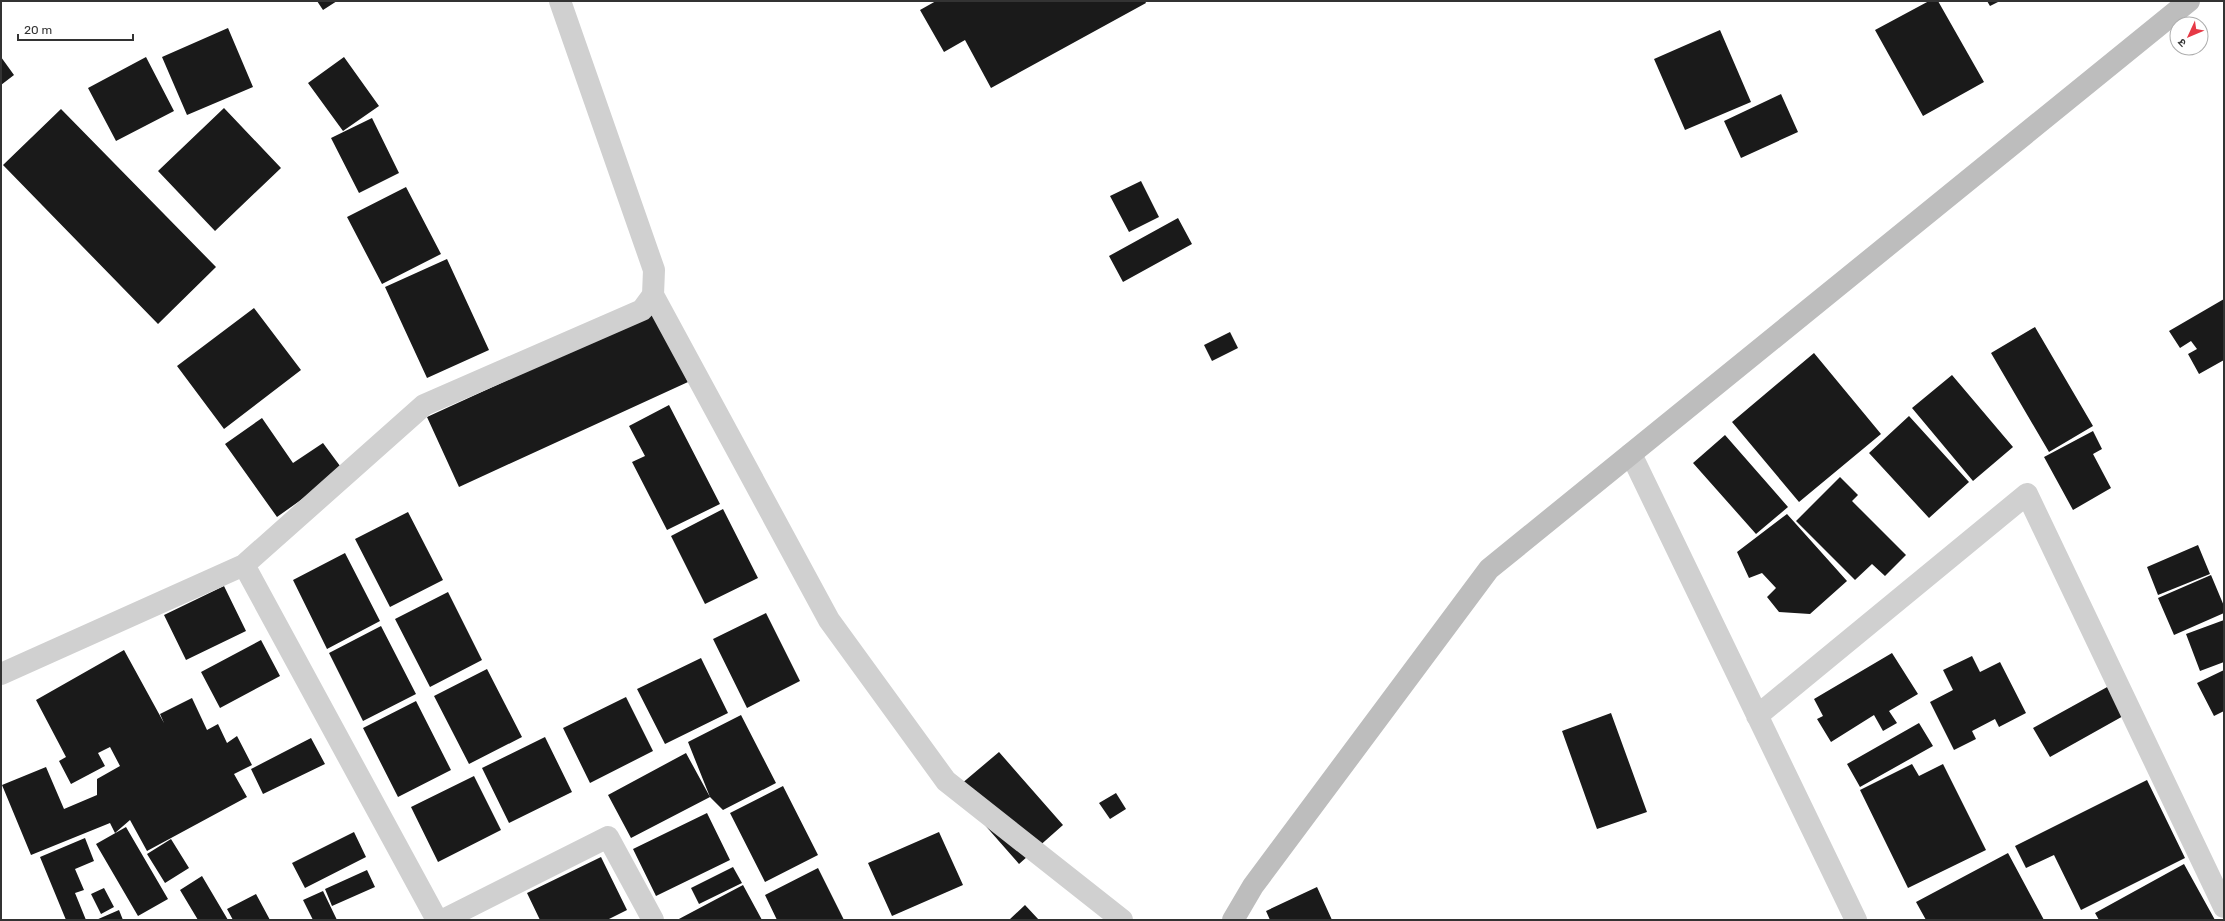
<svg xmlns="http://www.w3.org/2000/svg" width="2225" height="921" viewBox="0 0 2225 921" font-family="Rubik,'Noto Sans Devanagari',sans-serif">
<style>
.building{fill:#1a1a1a}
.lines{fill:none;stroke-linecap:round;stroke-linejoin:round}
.street{stroke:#d0d0d0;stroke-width:22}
.secondary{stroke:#bdbdbd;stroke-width:22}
</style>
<rect width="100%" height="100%" fill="#fff"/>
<!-- building -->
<path class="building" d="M317 1H337L323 10Z
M936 1H1145L1146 3 991 88 965 40 944 52 920 10Z
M1929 1H1938L1984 82 1923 116 1875 30Z
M1987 1H2000L1990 6Z
M228 28 253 87 187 115 162 57Z
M1720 30 1751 102 1685 130 1654 59Z
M1 57 14 75 1 85Z
M146 57 174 111 116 141 88 88Z
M344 57 379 106 343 131 308 83Z
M1781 94 1798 132 1741 158 1724 121Z
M224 108 281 168 215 231 158 171Z
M61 109 216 267 158 324 3 165Z
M372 118 399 173 359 193 331 138Z
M1141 181 1159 217 1129 232 1110 196Z
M406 187 441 254 382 284 347 217Z
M1178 218 1192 244 1123 282 1109 256Z
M447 259 489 350 427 378 385 287Z
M2224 299V360L2199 374 2188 354 2197 349 2191 341 2180 348 2169 331Z
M254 308 301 370 224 429 177 366Z
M656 312 688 382 459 487 427 417Z
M2035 327 2093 426 2049 452 1991 353Z
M1230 332 1238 348 1212 361 1204 345Z
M1814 353 1881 434 1799 502 1732 422Z
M1952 375 2013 447 1973 481 1912 408Z
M669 405 720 504 667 530 632 462 645 456 629 426Z
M1909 416 1969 482 1929 518 1869 453Z
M262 418 293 463 323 443 343 470 277 517 225 444Z
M2093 431 2102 449 2093 454 2111 488 2073 510 2044 457Z
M1725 435 1788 507 1756 534 1693 463Z
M1840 477 1858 495 1852 501 1906 555 1885 576 1872 564 1855 580 1796 521Z
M723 509 758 578 705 604 671 536Z
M408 512 443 580 390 607 355 539Z
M1787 514 1847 581 1810 614 1779 612 1767 597 1776 588 1762 573 1749 578 1737 552Z
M2198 545 2210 574 2158 595 2147 567Z
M345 553 380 621 327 649 293 580Z
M2211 575 2224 606V613L2174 635 2158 598Z
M224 586 246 631 186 660 164 615Z
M448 592 482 660 430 687 395 619Z
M766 613 800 681 747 708 713 639Z
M2224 620V662L2200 671 2186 634Z
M381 626 416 694 363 721 329 653Z
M261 640 280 676 220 708 201 672Z
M124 650 164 723 160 714 192 698 207 730 218 724 227 743 237 736 252 765 234 774 247 797 147 851 130 820 115 833 110 823 31 855 2 785 46 767 64 809 97 795V779L120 766 110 747 98 753 105 766 71 784 59 761 66 757 36 700Z
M1892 653 1918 694 1889 711 1897 723 1883 731 1874 715 1831 742 1817 719 1823 716 1814 699Z
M1972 656 1980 672 2000 662 2026 713 1999 727 1995 719 1972 731 1976 739 1954 750 1930 702 1953 690 1943 670Z
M701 658 728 713 665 744 637 689Z
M487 669 522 737 469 764 434 696Z
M2224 670V711L2214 716 2197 683Z
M2109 686 2125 715 2050 757 2033 728Z
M626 697 653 751 590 783 563 728Z
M416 701 451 770 398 797 363 728Z
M1611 713 1647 812 1597 829 1562 731Z
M741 715 776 783 723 810 710 797 631 838 608 795 686 753 710 797 688 742Z
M1919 723 1933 746 1860 787 1847 764Z
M545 737 572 792 509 823 482 768Z
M311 738 325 764 263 794 251 769Z
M999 752 1063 825 1019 864 954 790Z
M1912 764 1919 776 1943 764 1986 850 1908 888 1860 790Z
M474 776 501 830 438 862 411 807Z
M2147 780 2185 858 2081 910 2054 855 2026 868 2015 846Z
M783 786 818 855 765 882 730 813Z
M1116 793 1126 809 1110 819 1099 803Z
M707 813 730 860 656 896 633 849Z
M126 827 168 899 138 916 96 844Z
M354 832 366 857 305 888 292 863Z
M939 832 963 885 892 916 868 863Z
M85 838 94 861 75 869 84 890 75 893 86 920H66L40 857Z
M171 839 189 868 165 883 147 854Z
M2008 853 2044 920H1926L1916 902Z
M601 857 627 910 607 920H540L527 893Z
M2184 864 2215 920H2099L2095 913Z
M733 867 742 883 699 904 691 888Z
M818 868 844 920H777L765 895Z
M367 870 375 887 332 906 325 889Z
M202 876 228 920H198L180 890Z
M743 885 762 920H677Z
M1317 887 1332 920H1270L1266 911Z
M104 888 114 907 101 914 91 894Z
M323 891 337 920H313L303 900Z
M256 894 270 920H233L227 909Z
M1025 905 1039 920H1009Z
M119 910 123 920H96Z"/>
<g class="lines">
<!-- street -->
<path class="street" d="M653 295 829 620 946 781 1122 920
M1631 454 1856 920
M244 565 437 920
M1 674 244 565 424 405 642 310 653 295 654 270 560 1
M1757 716 2027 494 2224 907
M443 920 608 837 653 920"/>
<!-- secondary -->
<path class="secondary" d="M1233 920 1253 886 1489 569 2189 1"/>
</g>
<!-- border -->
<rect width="2225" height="921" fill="none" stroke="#333333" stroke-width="4"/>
<!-- north arrow -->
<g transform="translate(2189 36) rotate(226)"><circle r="19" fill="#ffffff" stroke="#adadad"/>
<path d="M0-3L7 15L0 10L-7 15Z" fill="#e63946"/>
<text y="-6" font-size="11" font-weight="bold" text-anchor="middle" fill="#333333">उ</text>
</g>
<!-- scale -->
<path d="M18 34v6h115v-6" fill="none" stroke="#333333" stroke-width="2"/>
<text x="24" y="34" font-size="12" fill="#333333" stroke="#ffffff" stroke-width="3" paint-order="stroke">20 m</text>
</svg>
